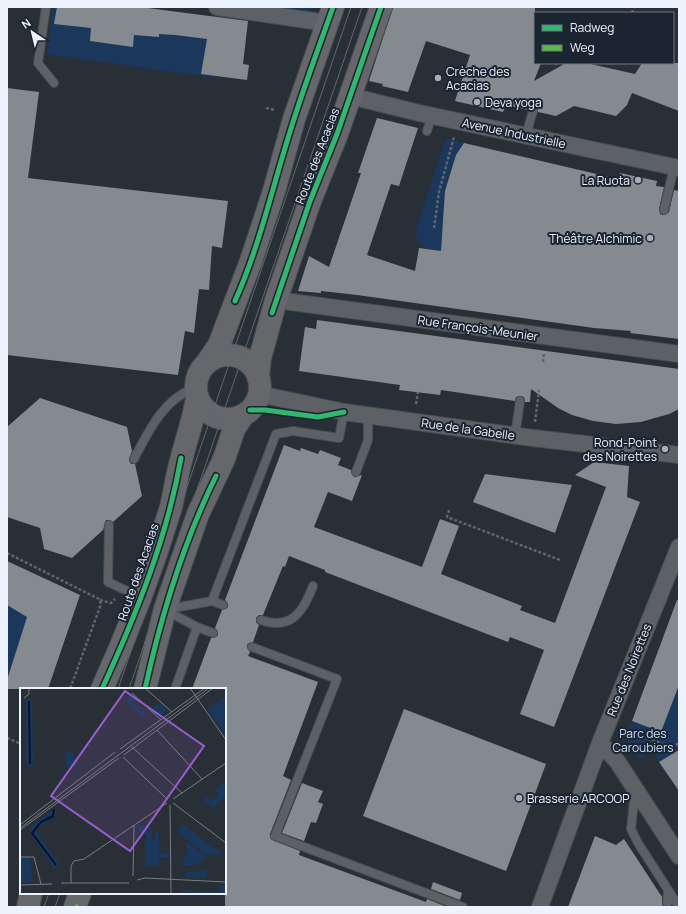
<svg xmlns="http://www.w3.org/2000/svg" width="686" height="914" viewBox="0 0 686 914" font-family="Manrope,sans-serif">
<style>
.green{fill:#1c375c}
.building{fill:#858a91}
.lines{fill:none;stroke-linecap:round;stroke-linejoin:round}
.lane-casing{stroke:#464c52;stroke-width:10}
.street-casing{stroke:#464c52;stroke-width:18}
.secondary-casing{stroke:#464c52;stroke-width:24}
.path{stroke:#61656b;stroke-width:2.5;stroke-dasharray:3 2;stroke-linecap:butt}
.lane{stroke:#5d6166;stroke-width:8}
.street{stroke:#5d6166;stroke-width:16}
.secondary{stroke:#66676a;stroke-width:22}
.tram{stroke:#63676c;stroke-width:1}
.quiet{stroke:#58b947;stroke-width:4;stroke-dasharray:8 4;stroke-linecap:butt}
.cycleway-casing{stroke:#1b2431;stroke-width:8}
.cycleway{stroke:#33b770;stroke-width:5}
.poi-dot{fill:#a8aeb7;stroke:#1b2431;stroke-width:1.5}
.labels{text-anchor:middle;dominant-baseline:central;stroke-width:4;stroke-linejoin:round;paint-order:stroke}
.poi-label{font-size:12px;fill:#ecf3fc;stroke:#1b2431;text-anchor:start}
.street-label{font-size:12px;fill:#ecf3fc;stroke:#1b2431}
.park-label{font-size:12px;fill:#c8defe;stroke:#1b2431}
.inset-river{fill:none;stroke:#041232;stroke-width:2}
.inset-road{fill:none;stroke:#777d85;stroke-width:1}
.view{fill:#975ece;fill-opacity:0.15;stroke:#975ece;stroke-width:2}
.inset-edge{fill:none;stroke:#ecf3fc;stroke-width:2}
</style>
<rect width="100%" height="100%" fill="#292f36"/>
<!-- green -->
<path class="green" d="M53 7H100L135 28 159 37V34L221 41 216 78 47 54Z
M259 7H314L308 13Z
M446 138 480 147 445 251C430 249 419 250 415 233Z
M31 604 7 680V605L18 612Z
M679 685V756L671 755 659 762 652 751 639 759 626 740 632 721 661 732Z"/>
<!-- building -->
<path class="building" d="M57 7H140L248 21 243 64 249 65 247 80 201 74 207 39 175 35 159 34V37L134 35 133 47 90 41 91 28 54 24Z
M393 7H535V63H541L534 81 566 63H586L635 74 642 63H679V111L632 93 627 105 616 116 574 106 556 116 538 112 537 108 534 106 530 107 528 110 506 105 503 112 455 101 470 55 426 41 408 92 382 86 383 84 369 81Z
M7 88 39 92 28 178 228 201 222 248 212 246 209 290 199 289 194 333 185 331 178 375 7 355Z
M377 118 418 128 399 186 391 184 367 255 415 271 419 248 441 251 445 191 456 155 464 143 618 179 620 173 657 181 656 186 664 187 659 209 660 214 663 215 669 212 674 190 679 191V339L630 333 631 331 594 328 357 295 321 291V293L298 291 309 256 329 267 361 173H358Z
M317 320 679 369V409L669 414 641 422 616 424 593 421 572 415 558 408 531 389 530 402H525L524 397 520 396 516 397 515 401 441 390 440 395 399 390 400 385 299 371 305 327 316 329Z
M40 398 127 427 132 451 129 460 131 464H135L142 496 113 522 109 520H106L103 530 72 558 44 549 40 528 7 517V427Z
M284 445 300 451 301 448 318 454 320 450 341 458 338 465 351 470 354 477 362 475 352 501 328 492 314 527 422 567 440 519 459 526 441 574 522 606 520 610 555 623 606 487 575 475 594 462 629 466 627 497 640 502 554 727 520 714 544 650 510 637 508 642 325 572V570L289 556 285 567 283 566 263 615H259L256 618V622L259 625 253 642 249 643 247 645 250 652 248 656 318 682 283 776 291 780 270 834 271 839 300 851 299 855 426 902 427 899 447 907H225V689H192L211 638H214L218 635V632L215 628 222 610 228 607V604L225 600Z
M485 474 572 485 555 533 473 502Z
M7 561 80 595 48 689H7V680L27 617 7 605Z
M677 600 679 601V685L661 732 632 721Z
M404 709 546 764 506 871 363 816Z
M679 750V791L659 762Z
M302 783 323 791 318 802 323 804 316 823 311 822 304 841 282 833Z
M595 836 616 845 624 839 662 897V907H568Z
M433 882 462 893 460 900 431 889Z"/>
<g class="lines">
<!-- lane casing -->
<g class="lane-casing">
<path id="lane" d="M46 7 38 63 54 83
M427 131 432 115
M526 135 533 111
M664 210 674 167
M515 436 520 401
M134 459C148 432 164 398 195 388
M356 472 368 440V415
M109 525 108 582 140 597
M212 601 276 434 293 431 339 438 344 412
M168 609 212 601 223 605
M165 610 197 627 213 633
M261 620C292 631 304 610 313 586
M252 647 337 679 275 836 463 907
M175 689 197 627
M635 792 631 829 638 843 679 907
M667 905 668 890"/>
</g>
<!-- street casing -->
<g class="street-casing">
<path id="street" d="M217 7 327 23
M350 96 419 113 679 168
M276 300 679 354
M259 394 344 412 533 438 679 455
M600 743 617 761 679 856
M540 907 600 743 679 547"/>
</g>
<!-- secondary casing -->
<g class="secondary-casing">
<path id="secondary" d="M196 387a32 32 0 1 1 64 0a32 32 0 1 1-64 0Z
M208 361 219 345 251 261 274 191 294 119 333 7
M258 377 260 358 276 300 310 201 337 134 381 7
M102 689C129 630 152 570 171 507 175 490 177 473 182 457 187 437 194 418 197 398
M145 689 165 609 198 514 224 459 234 429 243 415
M28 907 31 893
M75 907 80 893"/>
</g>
<!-- path -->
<path class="path" d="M632 13 634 7
M609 63H612
M555 64 557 63
M266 108 275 110
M434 228 439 192 454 137
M543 362 544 353
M416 404 418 392
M535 422 539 390
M449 510 447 517 560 560
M7 553 99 599 101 604 70 689
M100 600 111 603 115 599
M624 729 668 746 679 744
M7 738 21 744"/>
<!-- lane -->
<use href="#lane" class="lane"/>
<!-- street -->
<use href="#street" class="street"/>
<!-- secondary -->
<use href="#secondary" class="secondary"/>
<!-- tram -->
<path class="tram" d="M118 689 351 7
M129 689 362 7
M44 907 49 893
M55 907 60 893"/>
<!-- quiet -->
<path class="quiet" d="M75 906 78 907"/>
<!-- cycleway casing -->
<g class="cycleway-casing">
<path id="cycleway" d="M235 301C261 243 274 180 294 119 306 81 320 44 333 7
M272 313 310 201 337 134 381 7
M250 410H265L318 417 344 412
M102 689C136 615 167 538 181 458
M145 689C161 616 183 543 216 476"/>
</g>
<!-- cycleway -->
<use href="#cycleway" class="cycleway"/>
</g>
<!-- markers -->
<g class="poi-dot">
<circle cx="438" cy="78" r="4"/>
<circle cx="477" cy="102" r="4"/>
<circle cx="638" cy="180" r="4"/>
<circle cx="650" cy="238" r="4"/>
<circle cx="665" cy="449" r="4"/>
<circle cx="519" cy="798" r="4"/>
</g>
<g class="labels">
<!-- poi labels -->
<g class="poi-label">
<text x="446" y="71">Crèche des<tspan x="446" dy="14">Acacias</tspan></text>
<text x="485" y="102">Deva yoga</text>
<text x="630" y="180" text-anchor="end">La Ruota</text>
<text x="642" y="238" text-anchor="end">Théâtre Alchimic</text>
<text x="657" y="442" text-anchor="end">Rond-Point<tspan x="657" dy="14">des Noirettes</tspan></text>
<text x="527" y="798">Brasserie ARCOOP</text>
</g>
<!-- street labels -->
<g class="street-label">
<text transform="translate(514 133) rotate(12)">Avenue Industrielle</text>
<text transform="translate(317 156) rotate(-69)">Route des Acacias</text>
<text transform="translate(478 328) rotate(8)">Rue François-Meunier</text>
<text transform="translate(468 429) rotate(8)">Rue de la Gabelle</text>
<text transform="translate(138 572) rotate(-71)">Route des Acacias</text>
<text transform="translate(629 670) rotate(-68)">Rue des Noirettes</text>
</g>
<!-- park labels -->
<g class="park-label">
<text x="643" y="733">Parc des<tspan x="643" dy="14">Caroubiers</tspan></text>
</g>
</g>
<!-- overview -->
<g transform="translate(20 688)">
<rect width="206" height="206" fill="#292f36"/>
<path d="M112 6 117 10 112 15 127 25 123 29 106 13ZM206 8V48L188 21ZM6 11H12L13 77 10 79 6 75ZM133 22a6 6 0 1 1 12 0a6 6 0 1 1-12 0ZM46 64H52L59 75 50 82 46 76ZM206 94V110L194 119 205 130 182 111 187 108 191 113 199 107 195 102ZM37 119 36 127 15 142 40 177 34 180 9 143 10 139ZM128 136 132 141V151H135V144H139V166L147 165 149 161V169H140L138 179 125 177 126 146 119 144 117 138 119 137 122 140ZM162 136 198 163 202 162 201 167 186 166 157 144ZM166 154 187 168V170L175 177H164V171L168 165ZM0 170H10L12 193H0ZM182 181 187 183V190L166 189V184H179ZM200 198H205L206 206H160L162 202 200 204Z" fill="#1c375c"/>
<path class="inset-river" d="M9 13 10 76M34 121 33 128 21 134 12 145 36 177"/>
<path class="inset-road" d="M125 0 152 24M170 0 206 52M112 5 141 32M4 10 9 6V0M137 42 182 91M112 59 162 105M100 61 185 0M104 67 193 0M103 69 147 111M153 111 206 75M153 115 206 155M150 117 151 206M0 137 95 64M0 140 189 0M0 142 99 70M0 169H14L21 196M113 188 114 137M117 192 125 190 206 194M41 195H109M51 195V178L54 173 64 171 147 115M0 197 32 196"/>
<path class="view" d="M105 3 184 58 110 163 31 108Z"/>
<rect width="206" height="206" class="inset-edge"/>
</g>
<!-- border -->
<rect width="686" height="914" fill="none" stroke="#ecf3fc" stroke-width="16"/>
<!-- legend -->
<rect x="534" y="12" width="140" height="52" fill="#1b2431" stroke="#6f7782"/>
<rect x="542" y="25" width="20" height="6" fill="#33b770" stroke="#6f7782"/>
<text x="570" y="32" font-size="12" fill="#ecf3fc">Radweg</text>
<rect x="542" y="45" width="20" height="6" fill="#58b947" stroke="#6f7782"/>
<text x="570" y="52" font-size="12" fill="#ecf3fc">Weg</text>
<!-- north arrow -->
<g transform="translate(32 32) rotate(325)" stroke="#1b2431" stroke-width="3" paint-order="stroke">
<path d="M0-3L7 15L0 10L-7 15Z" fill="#ecf3fc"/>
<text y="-6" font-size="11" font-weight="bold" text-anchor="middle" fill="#ecf3fc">N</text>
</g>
</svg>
